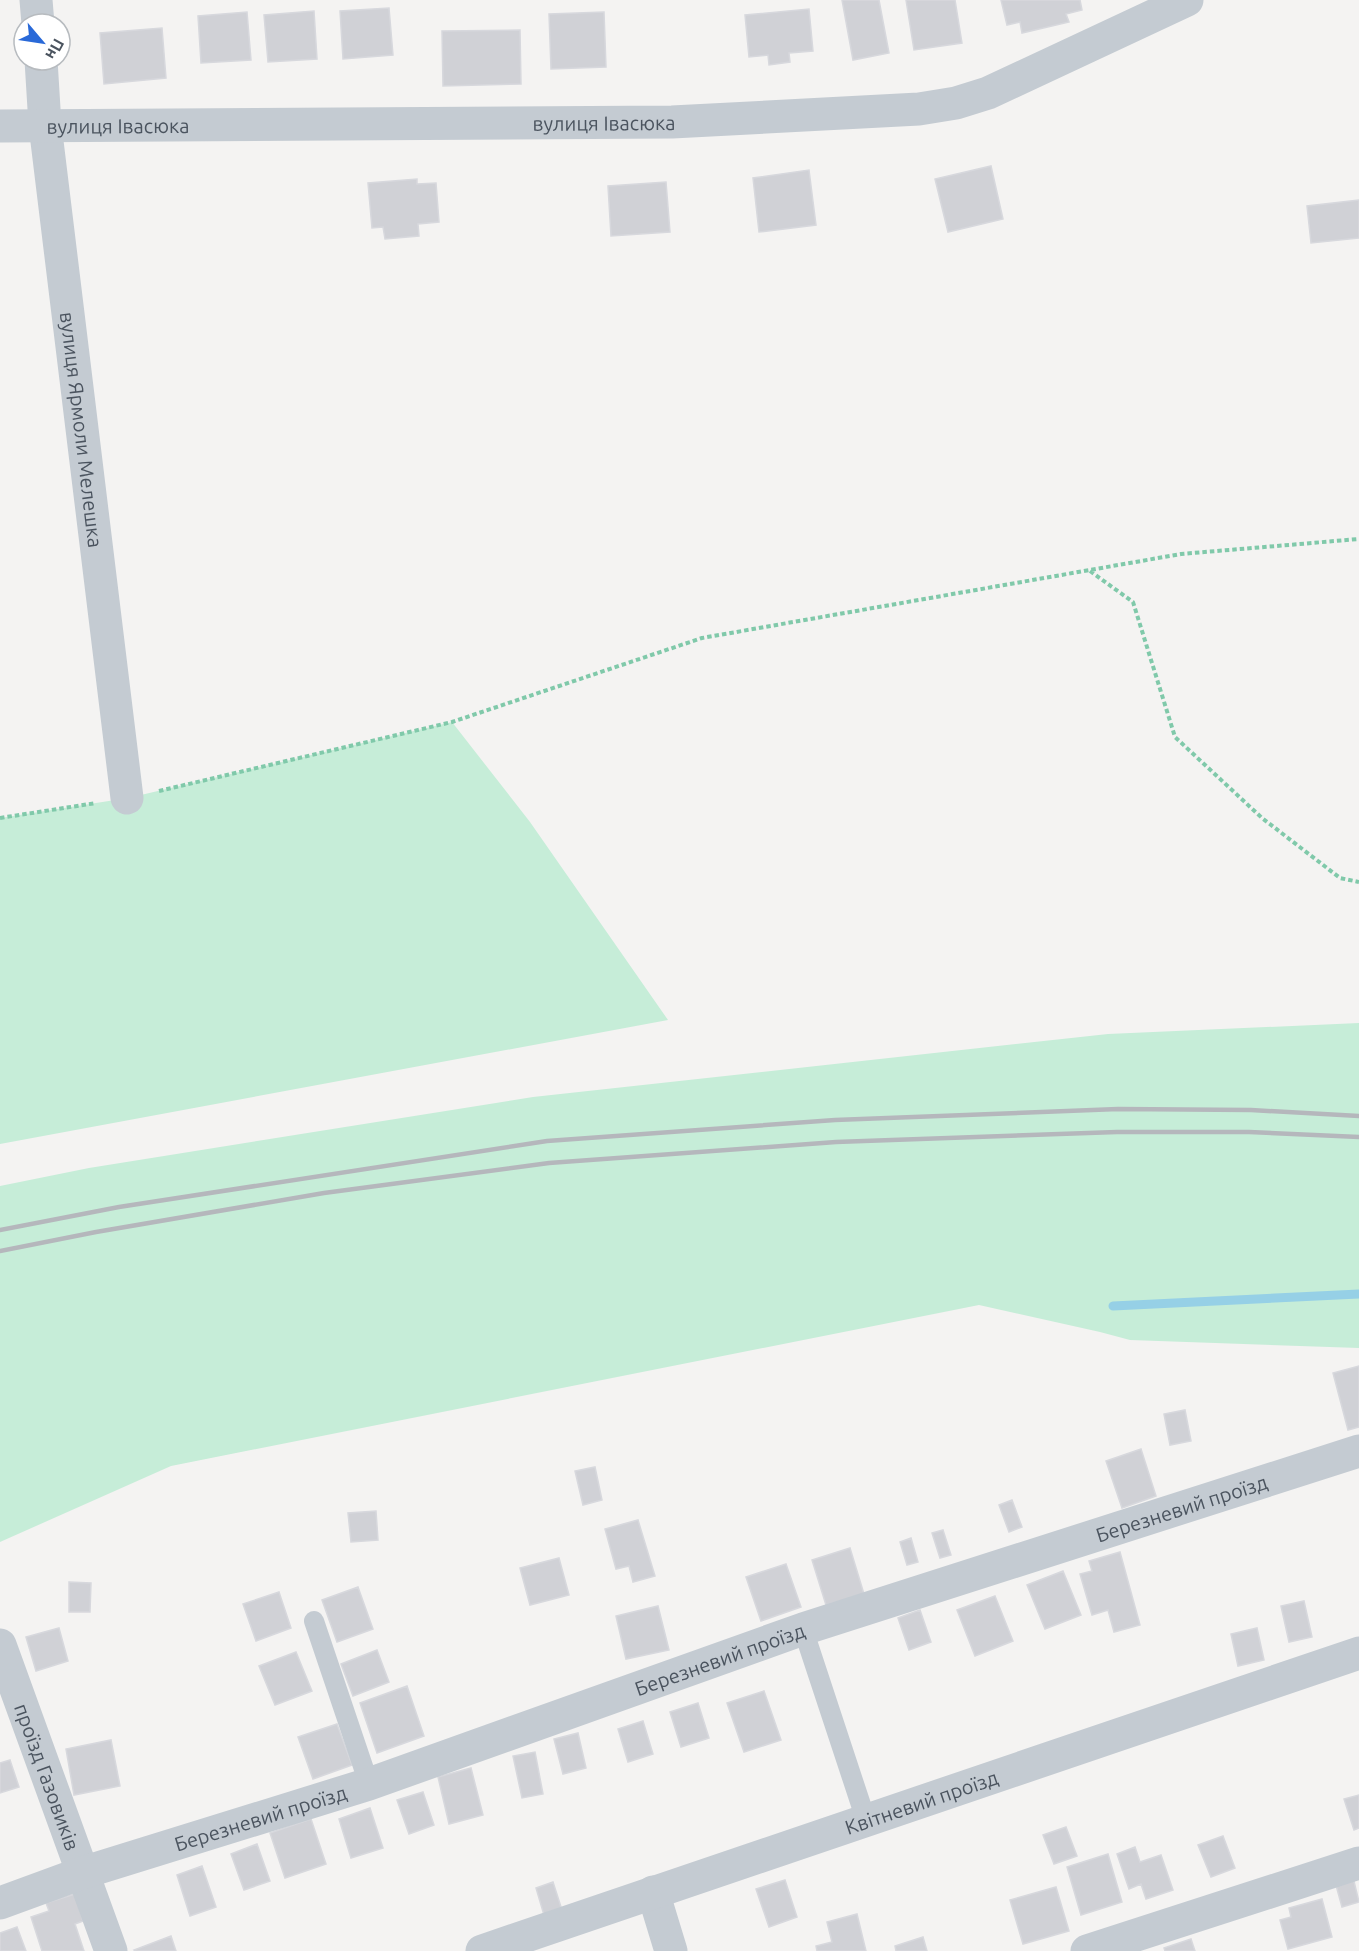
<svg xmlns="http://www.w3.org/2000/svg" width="1359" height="1951" viewBox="0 0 1359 1951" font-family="Ubuntu,sans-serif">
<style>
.green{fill:#c6edd8}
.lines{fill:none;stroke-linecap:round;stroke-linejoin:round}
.stream{stroke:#96d0e6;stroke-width:9}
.building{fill:#d0d1d6;stroke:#d7d8dd;stroke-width:1.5}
.path{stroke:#80c9aa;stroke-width:4;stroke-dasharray:4.5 3;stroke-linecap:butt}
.service{stroke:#c4cbd2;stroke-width:20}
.minor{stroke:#c4cbd2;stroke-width:33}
.rail{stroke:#b5b7bc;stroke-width:4.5}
.labels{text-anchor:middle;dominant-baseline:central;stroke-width:5;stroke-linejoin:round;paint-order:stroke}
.street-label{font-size:20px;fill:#4b545f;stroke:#fff}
</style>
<rect width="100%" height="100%" fill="#f4f3f2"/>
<!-- green -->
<path class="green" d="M452 722 530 822 668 1020 0 1144V818L128 798Z
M1359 1023V1348L1130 1340 1100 1332 979 1305 171 1466 0 1542V1186L89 1168 533 1097 1108 1034Z"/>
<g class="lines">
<!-- stream -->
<path class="stream" d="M1113 1306 1359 1294"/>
</g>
<!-- building -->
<path class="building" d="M842 0H879L889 53 853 60Z
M906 0H955L962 43 914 50Z
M1001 0H1080L1082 10 1066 14 1069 22 1022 33 1020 22 1007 25Z
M389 8 393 55 343 59 340 11Z
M809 9 813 51 789 53 790 62 769 65 768 55 749 57 745 15Z
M314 11 317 59 268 62 264 15Z
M247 12 251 60 201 63 198 16Z
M604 12 606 67 551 69 549 14Z
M162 28 166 78 104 84 100 33Z
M520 30 521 84 443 86 442 31Z
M991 166 1003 219 948 232 935 179Z
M809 170 816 225 759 232 753 178Z
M417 179V184L436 183 439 222 418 224 419 236 385 239 383 227 372 228 368 183Z
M666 182 670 232 611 236 608 186Z
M1359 200V238L1311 243 1307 206Z
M1359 1366V1427L1348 1430 1333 1373Z
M1185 1410 1191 1441 1170 1445 1164 1414Z
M1141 1449 1156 1496 1122 1508 1106 1461Z
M595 1467 602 1500 583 1505 575 1471Z
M1012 1500 1022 1527 1009 1532 999 1505Z
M376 1511 378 1540 351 1542 348 1513Z
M638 1520 655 1576 633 1582 629 1566 616 1569 605 1529Z
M943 1530 951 1555 940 1558 932 1533Z
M911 1538 918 1562 907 1565 900 1542Z
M850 1548 864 1594 826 1605 812 1560Z
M1120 1552 1140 1625 1114 1632 1108 1610 1092 1615 1080 1574 1092 1571 1089 1561Z
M559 1558 569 1595 530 1605 520 1568Z
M786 1564 801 1607 761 1621 746 1577Z
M1063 1571 1081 1615 1045 1629 1027 1585Z
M69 1582 91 1583 90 1612H69Z
M358 1587 373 1629 337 1642 322 1600Z
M279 1592 291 1628 256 1641 243 1604Z
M995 1596 1013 1641 975 1656 957 1610Z
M1304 1601 1312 1637 1289 1642 1281 1606Z
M658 1606 669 1650 626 1659 616 1616Z
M920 1610 931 1642 909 1650 898 1618Z
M59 1628 68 1661 36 1671 26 1637Z
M1257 1628 1264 1660 1238 1666 1231 1634Z
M377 1650 389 1682 353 1696 341 1664Z
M296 1652 312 1691 275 1705 259 1666Z
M407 1686 424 1736 377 1753 360 1703Z
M764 1691 781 1740 744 1752 727 1703Z
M698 1703 709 1738 681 1747 670 1712Z
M643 1721 653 1754 628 1762 618 1729Z
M337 1724 352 1765 313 1779 298 1737Z
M578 1733 586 1768 563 1774 554 1739Z
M111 1740 120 1786 74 1795 66 1749Z
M535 1752 543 1794 522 1798 513 1756Z
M10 1760 19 1787 0 1793V1763Z
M471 1768 483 1815 449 1824 438 1777Z
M423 1792 434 1825 409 1834 397 1800Z
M1359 1795V1828L1354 1830 1344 1799Z
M370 1808 383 1848 351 1858 339 1819Z
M311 1819 326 1864 285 1878 270 1833Z
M1066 1827 1077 1856 1054 1864 1043 1835Z
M1223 1836 1235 1868 1211 1877 1198 1845Z
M257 1844 270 1881 244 1890 231 1854Z
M1135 1847 1140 1862 1161 1855 1173 1890 1146 1899 1141 1884 1129 1889 1117 1854Z
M1108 1854 1122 1902 1081 1915 1067 1867Z
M202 1866 216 1907 190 1916 177 1875Z
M1352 1873 1359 1902 1342 1907 1334 1878Z
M785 1880 797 1917 769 1927 756 1889Z
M553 1882 562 1910 544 1915 536 1888Z
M1056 1887 1069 1931 1023 1944 1010 1900Z
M75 1894 83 1921 75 1924 84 1951H42L31 1917 49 1911 46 1903Z
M1322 1899 1332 1937 1288 1949 1280 1920 1291 1917 1289 1908Z
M857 1914 866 1951H817L816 1946 832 1942 827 1922Z
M17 1927 26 1951H0V1933Z
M171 1936 176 1951H135L134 1950Z
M923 1937 927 1951H896L895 1946Z
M1191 1939 1195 1951H1165L1164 1948Z"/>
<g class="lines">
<!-- path -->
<path class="path" d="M1090 571 1133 602 1175 737 1262 818 1340 878 1359 882
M159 791 452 722 702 638 1181 554 1359 539
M0 818 96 803"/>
<!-- service -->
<path class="service" d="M314 1621 369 1784
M803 1629 866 1820"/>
<!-- minor -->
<g class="minor">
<path d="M36 0 38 24"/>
<path id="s1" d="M41 60 45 125 127 798"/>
<path id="s2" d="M0 126 672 122 919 109 956 103 988 93 1187 0"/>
<path id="s3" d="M0 1645 111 1951"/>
<path d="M653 1892 671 1951"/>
<path id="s4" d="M0 1903 82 1873 369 1784 803 1629 1359 1451"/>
<path id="s5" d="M482 1951 1359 1653"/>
<path d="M1087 1951 1359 1863"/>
</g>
<!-- rail -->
<path class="rail" d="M0 1230 119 1207 547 1141 835 1120 1118 1109 1251 1110 1359 1116
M0 1251 96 1232 324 1193 549 1163 836 1142 1117 1132H1249L1359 1137"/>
</g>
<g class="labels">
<!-- street labels -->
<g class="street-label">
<text stroke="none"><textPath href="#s2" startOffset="604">вулиця Івасюка</textPath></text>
<text stroke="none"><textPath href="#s2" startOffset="118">вулиця Івасюка</textPath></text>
<text stroke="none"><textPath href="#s1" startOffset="372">вулиця Ярмоли Мелешка</textPath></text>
<text stroke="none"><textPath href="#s4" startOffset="1246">Березневий проїзд</textPath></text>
<text stroke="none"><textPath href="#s4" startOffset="760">Березневий проїзд</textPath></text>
<text stroke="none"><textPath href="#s3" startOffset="140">проїзд Газовиків</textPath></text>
<text stroke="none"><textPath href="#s5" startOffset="464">Квітневий проїзд</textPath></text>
<text stroke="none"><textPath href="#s4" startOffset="274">Березневий проїзд</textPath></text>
</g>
</g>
<!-- north arrow -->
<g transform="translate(42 42) rotate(119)"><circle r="28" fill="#ffffff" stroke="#b7bbbf" stroke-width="1.5"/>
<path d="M0-4.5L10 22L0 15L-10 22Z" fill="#2969d8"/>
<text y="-9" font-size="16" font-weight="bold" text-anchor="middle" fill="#4b545f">Пн</text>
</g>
</svg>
